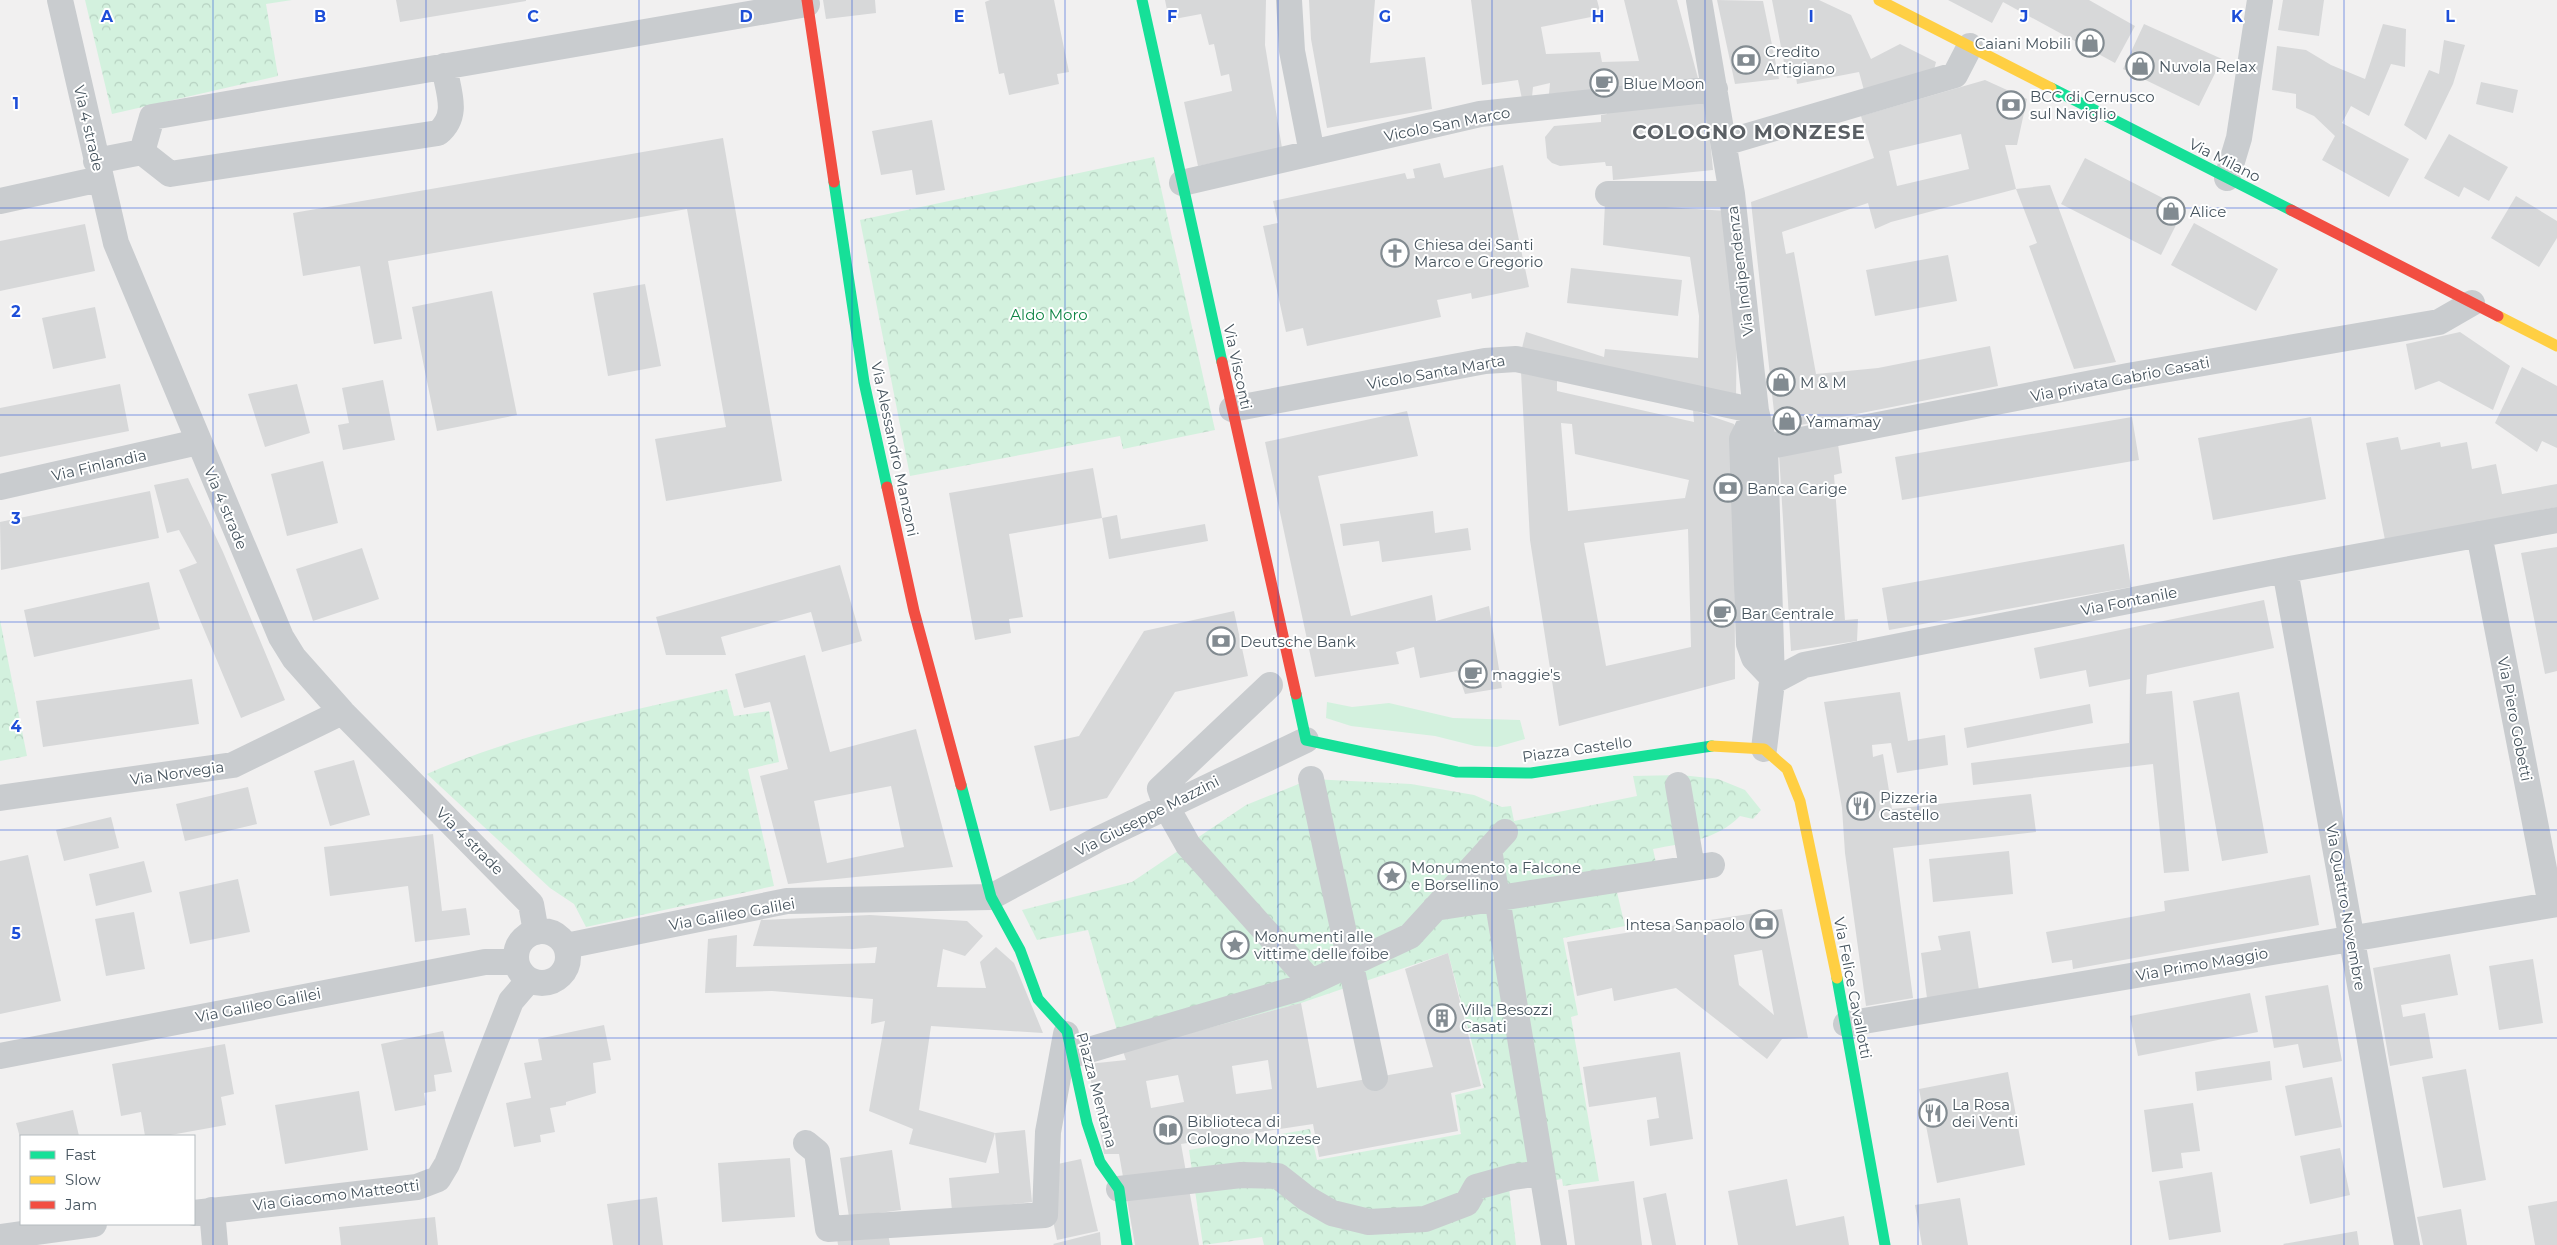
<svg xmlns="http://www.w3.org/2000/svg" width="2557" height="1245" viewBox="0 0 2557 1245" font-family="Montserrat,sans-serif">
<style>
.green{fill:#d3f1de}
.forest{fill:url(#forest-crowns)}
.building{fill:#d7d8d9;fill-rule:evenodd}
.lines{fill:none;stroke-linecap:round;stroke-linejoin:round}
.street{stroke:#c9cccf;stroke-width:26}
.fast{stroke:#16e098;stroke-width:11}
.slow{stroke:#ffcf43;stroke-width:11}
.jam{stroke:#f24e42;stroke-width:11}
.grid{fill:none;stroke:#1d4ed8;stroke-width:1;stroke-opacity:0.55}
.labels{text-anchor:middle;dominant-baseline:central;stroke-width:4;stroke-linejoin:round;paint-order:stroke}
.poi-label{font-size:15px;fill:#46545e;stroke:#fff;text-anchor:start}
.street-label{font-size:15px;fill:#46545e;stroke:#fff}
.park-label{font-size:15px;fill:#118647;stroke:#fff}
.district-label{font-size:20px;font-weight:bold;letter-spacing:1px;fill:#5b6065;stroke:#fff}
.grid-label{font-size:16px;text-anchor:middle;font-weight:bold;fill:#1d4ed8;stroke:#fff;stroke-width:4;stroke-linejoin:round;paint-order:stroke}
</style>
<defs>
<pattern id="forest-crowns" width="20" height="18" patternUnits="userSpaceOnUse" patternTransform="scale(1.25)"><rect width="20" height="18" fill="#d3f1de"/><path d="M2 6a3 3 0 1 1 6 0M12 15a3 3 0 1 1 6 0" fill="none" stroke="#b6d1c1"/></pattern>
</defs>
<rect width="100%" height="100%" fill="#f1f0f0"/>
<!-- green -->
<path class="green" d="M1327 702 1352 707 1389 703 1453 718 1520 720 1525 739 1497 747 1475 746 1435 736 1351 726 1326 718Z"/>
<!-- forest -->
<path class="forest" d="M85 0H292L266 4 278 76 112 114Z
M1154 157 1215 430 1123 449 1120 436 910 476 860 220Z
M0 620 27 756 0 761Z
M727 689 734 716 769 711 779 762 748 769 774 886 586 927 574 904 550 888 427 774C522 732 626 712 727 689Z
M1681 775 1718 779 1745 790 1761 810 1753 819 1740 816C1717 840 1684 843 1653 849L1658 872 1615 884 1625 926 1563 938 1578 1015 1571 1017 1599 1181 1563 1186 1562 1179 1509 1188 1516 1245H1264L1262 1237 1203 1245 1189 1150 1310 1129 1317 1160 1461 1134 1455 1095 1484 1088 1448 953 1301 1003 1123 1051 1088 930 1037 940 1022 910 1132 882 1246 805 1311 779 1411 784 1474 795 1502 807 1511 806 1514 821 1637 796 1633 776Z"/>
<!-- building -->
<path class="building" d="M396 0H526V1L400 22Z
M823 0H875L876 13 826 19Z
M990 0H1054L1069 72 1057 74 1059 84 1009 95 1004 73 999 74 985 2Z
M1165 0H1266L1265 45 1282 148 1198 166 1184 102 1232 91 1229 74 1221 76 1214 44 1209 45 1201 14 1169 20Z
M1309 0H1375L1370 63 1425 57 1432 109 1327 128 1311 39Z
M1471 0H1597L1601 15 1541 27 1546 54 1600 52 1602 62 1639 61 1624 0H1677L1699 82 1549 94 1550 83 1533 87 1532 97 1522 99 1518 80 1482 85Z
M1717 0 1763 1 1779 79 1735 84Z
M1772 0H1819L1851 15 1871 59 1900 44 1936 62 1934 70 1865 94 1859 72 1797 84 1796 77 1787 78Z
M1948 0H2089L2135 26 2115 63 2003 2 1992 23Z
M2283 0H2324L2319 36 2278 30Z
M2144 24 2222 59 2199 106 2123 69Z
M2383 24 2406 29 2405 67 2391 64 2369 116 2351 106 2342 123 2409 159 2389 197 2322 160 2335 136 2314 116 2296 108V94L2272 90 2277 46 2306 50 2331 65 2365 79Z
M2444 40 2465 45 2453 84 2426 140 2404 125 2429 70 2439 74Z
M1985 80 2027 99 2017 145H2005L2016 189 2050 185 2116 362 2074 369 2029 246 2037 243 2016 189 1891 222 1875 229 1868 203 1782 232 1786 254 1794 252 1816 374 1878 368 1990 346 1998 386 1776 430 1751 202 1874 158 1861 116ZM1961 134 1969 169 1897 186 1889 151Z
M2481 82 2518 90 2513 113 2476 104Z
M1706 98 1713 170 1613 180 1612 166H1606L1605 162 1560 166 1552 163 1547 158 1545 137 1554 126 1601 122V115L1607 114 1606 108Z
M932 120 945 190 916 195 912 170 881 175 872 131Z
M2449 134 2508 167 2489 201 2464 187 2459 197 2424 178Z
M723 138 782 481 666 501 655 439 726 427 687 209 388 261 402 339 374 344 360 266 303 276 293 213Z
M2085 158 2184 209 2161 255 2061 204Z
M1440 163 1444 178 1503 165 1529 287 1472 299 1471 293 1437 300 1441 317 1307 346 1303 328 1286 332 1263 226 1278 223 1273 201 1405 173 1407 179 1415 178 1413 169Z
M2516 196 2557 221V238L2539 267 2491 238Z
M1605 203 1727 211 1737 311 1736 399 1521 352 1526 332 1604 357 1605 349 1698 358 1699 316 1690 257 1603 245Z
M2194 223 2278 269 2256 311 2171 265Z
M85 224 95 271 0 291V241Z
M1948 255 1957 301 1875 316 1866 270Z
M1571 268 1682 280 1678 316 1567 303Z
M645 284 661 366 608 376 593 293Z
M492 291 517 415 437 431 412 307Z
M95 307 106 358 53 369 42 318Z
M2460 332 2510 366 2493 410 2439 381 2415 390 2406 344Z
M2522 367 2557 386V448L2542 441 2537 452 2495 423Z
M1521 372 1557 379V391L1694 422 1693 410 1734 424 1735 679 1559 726 1530 540ZM1561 423 1572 424 1575 454 1689 480 1685 498 1568 511ZM1688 529 1691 647 1606 666 1584 543Z
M383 380 395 440 343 450 338 425 349 423 342 388Z
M120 384 129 431 0 457V408Z
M297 384 310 433 265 447 248 394Z
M1407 411 1418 456 1318 476 1351 616 1432 595 1436 621 1489 606 1502 688 1465 694 1457 671 1420 678 1414 647 1396 652 1399 664 1315 677 1265 442Z
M2132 417 2139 460 1902 500 1895 457Z
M2311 417 2326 499 2213 520 2198 438Z
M2398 437 2401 450 2440 442 2441 447 2467 442 2472 469 2496 464 2502 494 2557 484V507L2385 540 2366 443Z
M1838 444 1842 473 1834 475 1845 620 1858 619 1857 641 1791 651 1779 454Z
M323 461 338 523 287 536 271 474Z
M1093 468 1102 518 1009 534 1023 617 1009 619 1011 633 975 640 949 493Z
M188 478 223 552 285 700 241 718 179 570 197 563 179 530 167 533 154 485Z
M150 491 159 538 1 570 0 522Z
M1433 511 1435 533 1468 528 1471 550 1382 562 1379 541 1343 546 1340 524Z
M1117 515 1121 539 1205 524 1208 541 1109 559 1102 518Z
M2124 544 2131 587 1889 630 1882 588Z
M2557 547V671L2545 674 2521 553Z
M362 548 379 599 313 621 296 569Z
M840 565 862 641 822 652 811 612 721 637 726 655H666L656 617Z
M149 582 160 629 34 657 24 610Z
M2264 600 2274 648 2147 675 2146 694 2172 691 2189 871 2164 873 2153 764 1973 785 1971 763 2129 743 2130 679 2089 687 2086 670 2040 679 2034 648Z
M1234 611 1248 676 1175 692 1107 798 1050 811 1034 746 1079 736 1144 631Z
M805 655 830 752 916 729 953 867 788 884 760 776 788 769 770 702 744 708 735 674ZM891 786 904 847 827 863 814 801Z
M192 679 199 724 43 747 36 701Z
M1900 692 1908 741 1945 735 1948 765 1897 773 1891 743 1872 745 1873 757 1883 754 1892 809 2031 794 2036 832 1893 848 1913 998 1866 1006 1845 853 1842 808 1824 702Z
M2239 692 2268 853 2222 861 2193 701Z
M2090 704 2093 723 1967 748 1964 728Z
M354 760 370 815 330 826 314 771Z
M248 787 257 824 185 841 176 804Z
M111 817 119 848 64 861 56 830Z
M433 834 442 911 466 908 470 935 415 942 408 886 330 896 324 847Z
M2009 851 2013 894 1933 902 1929 859Z
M28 855 61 1001 0 1014V861Z
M144 861 152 892 96 906 89 874Z
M2310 875 2319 925 2073 969 2072 960 2052 963 2046 932 2165 911 2164 901Z
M238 879 250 932 190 944 179 892Z
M1782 909 1808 1038 1782 1039 1767 1059 1676 988 1614 1001 1612 988 1577 996 1567 942ZM1762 950 1774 1015 1739 985 1734 955Z
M134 912 145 969 106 976 95 919Z
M870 915 967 921 983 936 965 956 943 949 937 987 986 988 980 962 996 947 1014 963 1043 1033 931 1026 919 1110 995 1133 986 1163 909 1144 913 1129 869 1111 885 1021 871 1024 873 999 772 991 705 993 708 939 737 935 736 967 875 963 877 947 853 949 753 946 761 920Z
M1970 931 1979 990 1927 998 1921 953 1941 950 1938 936Z
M1448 953 1481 1086 1451 1093 1458 1131 1319 1157 1313 1124 1181 1144 1199 1245H1135L1119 1154H1104L1088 1064 1126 1060 1123 1051 1301 1003 1317 1088 1433 1067 1405 969ZM1268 1060 1272 1089 1236 1094 1232 1066ZM1178 1075 1184 1102 1151 1108 1146 1081Z
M2450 954 2458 995 2401 1005 2403 1017 2425 1013 2433 1058 2390 1066 2373 968Z
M2533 959 2543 1023 2499 1030 2489 966Z
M2328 985 2342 1061 2303 1068 2298 1044 2274 1048 2265 996Z
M2250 993 2258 1032 2138 1056 2130 1016Z
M604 1025 611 1060 593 1063 596 1093 566 1102V1105L550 1108 555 1132 540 1135 541 1142 514 1147 506 1103 531 1098 524 1063 542 1060 538 1039Z
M443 1031 452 1072 434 1075 436 1091 424 1093 426 1105 395 1111 381 1044Z
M225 1044 234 1094 221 1097 226 1125 165 1136H145L141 1112 121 1116 112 1064Z
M1680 1052 1693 1139 1650 1146 1647 1120 1659 1118 1656 1097 1589 1107 1583 1067Z
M2270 1061 2272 1080 2197 1091 2195 1072Z
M2466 1069 2486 1180 2443 1188 2422 1077Z
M2008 1072 2025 1165 1937 1183 1919 1089Z
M2332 1077 2342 1127 2295 1136 2285 1086Z
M359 1091 368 1150 285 1164 275 1105Z
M2193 1103 2200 1151 2181 1153 2183 1168 2152 1172 2144 1110Z
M73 1110 79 1136H21V1141L16 1123Z
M1025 1130 1032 1202 952 1211 949 1178 999 1173 995 1133Z
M2340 1148 2350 1195 2310 1204 2300 1156Z
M892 1150 901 1210 849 1217 840 1158Z
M790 1158 795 1217 722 1222 718 1163Z
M1081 1159 1098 1231 1057 1240 1049 1201 1053 1165Z
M2212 1172 2221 1232 2169 1240 2159 1181Z
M1787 1179 1796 1226 1844 1216 1849 1245H1738L1728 1191Z
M1634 1181 1642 1245H1575L1568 1190Z
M1666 1193 1676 1245H1652L1643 1198Z
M657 1197 663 1245H613L607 1204Z
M1960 1198 1968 1245H1922L1915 1205Z
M2557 1201V1245H2535L2528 1206Z
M2461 1209 2467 1245H2423L2417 1217Z
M435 1217 438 1245H341L339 1227Z
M2357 1231 2359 1245H2284L2283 1244Z
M1100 1232 1101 1245H1054L1053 1244Z
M888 1233 890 1245H838L837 1238Z"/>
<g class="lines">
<!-- street -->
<path class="street" d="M60 0 116 243 281 637 294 658 342 712 531 904 536 932
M1289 0 1292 51 1312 153
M1699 0 1732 194 1756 411 1742 439 1749 644 1754 658 1773 678
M1724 143 1955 75 1970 46
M142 152 152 117 807 4
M96 161 142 152 170 174 438 133C460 115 448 92 444 66
M2227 178 2239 138 2260 0
M1182 183 1480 114 1715 89
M1608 194H1732
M0 201 100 179
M1232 409 1485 361 1516 359 1756 411 1765 447 1772 682
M1765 447 2128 376 2439 322 2472 303
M0 487 198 442
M2479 534 2551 905
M2285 570 2407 1245
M1270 685 1160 789 1166 806 1188 845 1311 982
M1764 749 1772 682 1804 665 2285 570 2557 520
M1311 779 1375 1078
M1678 785 1692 868
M0 798 233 765 342 712
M1489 849 1554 1245
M1435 908 1712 865
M516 957a26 26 0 1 1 52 0a26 26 0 1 1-52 0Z
M566 946 787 901 991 897 1099 839 1306 740
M1846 1024 2557 904
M1072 1055 1299 988 1410 936 1505 832
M0 1056 485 962H516
M806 1143 817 1152 828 1229 1045 1215 1048 1132 1066 1034
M1119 1189 1241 1175 1278 1176 1306 1198 1332 1213 1369 1222 1425 1219 1467 1203 1476 1187 1512 1177 1541 1173
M212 1210 215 1245
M194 1213 417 1187 438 1179 447 1164 511 1001 529 980
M0 1237 94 1224"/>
<!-- fast -->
<path class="fast" d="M1142 0 1222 362
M2051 88 2291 210
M834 182 864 382 887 487
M1296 694 1306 740 1457 772 1531 773 1712 746
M961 785 991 897 1020 950 1038 999 1067 1031 1087 1123 1100 1162 1119 1189 1127 1245
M1837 978 1885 1245"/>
<!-- slow -->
<path class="slow" d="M1879 0 2051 88
M2498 316 2557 346
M1712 746 1764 749 1787 769 1800 801 1837 978"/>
<!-- jam -->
<path class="jam" d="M807 0 834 182
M2291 210 2498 316
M1222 362 1296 694
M887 487 914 611 961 785"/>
</g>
<!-- grid -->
<path class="grid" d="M213 0V1245M426 0V1245M639 0V1245M852 0V1245M1065 0V1245M1278 0V1245M1492 0V1245M1705 0V1245M1918 0V1245M2131 0V1245M2344 0V1245M0 208H2557M0 415H2557M0 622H2557M0 830H2557M0 1038H2557"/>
<!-- icons -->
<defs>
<g id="shop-ring" transform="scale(1.4375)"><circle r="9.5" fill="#fff" stroke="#828b91" stroke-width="1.5"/><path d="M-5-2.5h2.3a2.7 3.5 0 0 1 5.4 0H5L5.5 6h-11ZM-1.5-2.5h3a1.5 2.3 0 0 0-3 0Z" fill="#828b91"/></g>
<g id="bank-ring" transform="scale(1.4375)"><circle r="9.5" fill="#fff" stroke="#828b91" stroke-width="1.5"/><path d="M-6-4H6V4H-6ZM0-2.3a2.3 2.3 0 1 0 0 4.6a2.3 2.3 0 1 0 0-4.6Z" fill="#828b91"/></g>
<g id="cafe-ring" transform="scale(1.4375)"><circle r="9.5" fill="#fff" stroke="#828b91" stroke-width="1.5"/><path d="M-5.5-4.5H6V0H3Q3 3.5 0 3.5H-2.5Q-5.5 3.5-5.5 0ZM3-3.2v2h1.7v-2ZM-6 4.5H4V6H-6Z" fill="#828b91"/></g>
<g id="church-ring" transform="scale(1.4375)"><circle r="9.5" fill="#fff" stroke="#828b91" stroke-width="1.5"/><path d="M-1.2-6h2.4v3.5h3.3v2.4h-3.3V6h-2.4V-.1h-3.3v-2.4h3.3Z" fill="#828b91"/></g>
<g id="restaurant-ring" transform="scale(1.4375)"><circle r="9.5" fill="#fff" stroke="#828b91" stroke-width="1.5"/><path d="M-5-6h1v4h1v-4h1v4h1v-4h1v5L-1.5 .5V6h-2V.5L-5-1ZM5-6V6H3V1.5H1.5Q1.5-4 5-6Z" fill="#828b91"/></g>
<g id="sight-ring" transform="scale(1.4375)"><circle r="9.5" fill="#fff" stroke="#828b91" stroke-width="1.5"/><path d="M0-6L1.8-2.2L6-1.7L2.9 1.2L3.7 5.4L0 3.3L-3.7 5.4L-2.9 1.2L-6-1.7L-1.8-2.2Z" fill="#828b91"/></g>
<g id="building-ring" transform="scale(1.4375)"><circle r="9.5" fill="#fff" stroke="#828b91" stroke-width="1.5"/><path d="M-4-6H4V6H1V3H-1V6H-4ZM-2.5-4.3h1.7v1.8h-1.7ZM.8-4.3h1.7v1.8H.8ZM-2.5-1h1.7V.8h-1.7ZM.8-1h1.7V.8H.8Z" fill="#828b91"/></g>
<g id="library-ring" transform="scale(1.4375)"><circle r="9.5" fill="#fff" stroke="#828b91" stroke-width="1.5"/><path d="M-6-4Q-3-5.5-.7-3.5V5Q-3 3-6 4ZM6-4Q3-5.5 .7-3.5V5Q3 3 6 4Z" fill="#828b91"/></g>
</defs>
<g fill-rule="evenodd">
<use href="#shop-ring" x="2090" y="43"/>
<use href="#bank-ring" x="1746" y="60"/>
<use href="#shop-ring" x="2140" y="66"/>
<use href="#cafe-ring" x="1604" y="83"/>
<use href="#bank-ring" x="2011" y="105"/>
<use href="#shop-ring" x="2171" y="211"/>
<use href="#church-ring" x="1395" y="253"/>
<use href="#shop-ring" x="1781" y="382"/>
<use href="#shop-ring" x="1787" y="421"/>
<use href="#bank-ring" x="1728" y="488"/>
<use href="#cafe-ring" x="1722" y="613"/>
<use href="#bank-ring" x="1221" y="641"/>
<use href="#cafe-ring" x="1473" y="674"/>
<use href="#restaurant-ring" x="1861" y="806"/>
<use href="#sight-ring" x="1392" y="876"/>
<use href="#bank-ring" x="1764" y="924"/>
<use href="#sight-ring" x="1235" y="945"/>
<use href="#building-ring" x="1442" y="1018"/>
<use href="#restaurant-ring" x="1933" y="1113"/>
<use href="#library-ring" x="1168" y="1130"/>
</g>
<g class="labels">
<!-- poi labels -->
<g class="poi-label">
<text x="2071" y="43" text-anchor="end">Caiani Mobili</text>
<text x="1765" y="51">Credito<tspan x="1765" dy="17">Artigiano</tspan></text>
<text x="2159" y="66">Nuvola Relax</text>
<text x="1623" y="83">Blue Moon</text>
<text x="2030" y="96">BCC di Cernusco<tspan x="2030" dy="17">sul Naviglio</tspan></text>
<text x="2190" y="211">Alice</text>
<text x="1414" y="244">Chiesa dei Santi<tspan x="1414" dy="17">Marco e Gregorio</tspan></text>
<text x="1800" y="382">M &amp; M</text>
<text x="1806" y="421">Yamamay</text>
<text x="1747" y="488">Banca Carige</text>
<text x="1741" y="613">Bar Centrale</text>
<text x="1240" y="641">Deutsche Bank</text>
<text x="1492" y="674">maggie's</text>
<text x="1880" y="797">Pizzeria<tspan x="1880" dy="17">Castello</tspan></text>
<text x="1411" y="867">Monumento a Falcone<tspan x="1411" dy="17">e Borsellino</tspan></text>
<text x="1745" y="924" text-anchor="end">Intesa Sanpaolo</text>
<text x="1254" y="936">Monumenti alle<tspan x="1254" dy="17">vittime delle foibe</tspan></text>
<text x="1461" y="1009">Villa Besozzi<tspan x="1461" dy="17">Casati</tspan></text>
<text x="1952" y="1104">La Rosa<tspan x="1952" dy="17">dei Venti</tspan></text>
<text x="1187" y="1121">Biblioteca di<tspan x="1187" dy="17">Cologno Monzese</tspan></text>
</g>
<!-- street labels -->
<g class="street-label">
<text transform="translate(1447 124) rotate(-11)">Vicolo San Marco</text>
<text transform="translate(89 128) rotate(77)">Via 4 strade</text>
<text transform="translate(2225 160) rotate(27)">Via Milano</text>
<text transform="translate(1740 271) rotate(-97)">Via Indipendenza</text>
<text transform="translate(1238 367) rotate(78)">Via Visconti</text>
<text transform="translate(1436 372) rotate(-10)">Vicolo Santa Marta</text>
<text transform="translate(2120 379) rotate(-11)">Via privata Gabrio Casati</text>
<text transform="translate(895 449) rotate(78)">Via Alessandro Manzoni</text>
<text transform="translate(99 465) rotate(-13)">Via Finlandia</text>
<text transform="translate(226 508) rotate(67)">Via 4 strade</text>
<text transform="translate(2129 601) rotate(-11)">Via Fontanile</text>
<text transform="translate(2515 719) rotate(79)">Via Piero Gobetti</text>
<text transform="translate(1577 749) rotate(-8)">Piazza Castello</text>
<text transform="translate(177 773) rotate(-8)">Via Norvegia</text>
<text transform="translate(1147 816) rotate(-27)">Via Giuseppe Mazzini</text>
<text transform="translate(470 841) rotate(45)">Via 4 strade</text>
<text transform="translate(2346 907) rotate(80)">Via Quattro Novembre</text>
<text transform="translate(732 914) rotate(-10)">Via Galileo Galilei</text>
<text transform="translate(2202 964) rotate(-10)">Via Primo Maggio</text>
<text transform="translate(1853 988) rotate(79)">Via Felice Cavallotti</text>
<text transform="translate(258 1005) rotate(-11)">Via Galileo Galilei</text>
<text transform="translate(1097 1090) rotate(75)">Piazza Mentana</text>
<text transform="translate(336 1195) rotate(-7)">Via Giacomo Matteotti</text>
</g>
<!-- park labels -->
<g class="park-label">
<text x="1049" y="314">Aldo Moro</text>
</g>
<!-- district labels -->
<g class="district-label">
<text x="1749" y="132">COLOGNO MONZESE</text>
</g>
</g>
<g class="grid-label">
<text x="107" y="22">A</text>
<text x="320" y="22">B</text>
<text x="533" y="22">C</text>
<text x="746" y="22">D</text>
<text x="959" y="22">E</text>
<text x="1172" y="22">F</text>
<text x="1385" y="22">G</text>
<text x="1598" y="22">H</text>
<text x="1811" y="22">I</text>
<text x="2024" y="22">J</text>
<text x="2237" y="22">K</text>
<text x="2450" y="22">L</text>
<text x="16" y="109">1</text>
<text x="16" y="317">2</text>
<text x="16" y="524">3</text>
<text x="16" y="732">4</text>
<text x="16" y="939">5</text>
</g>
<!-- legend -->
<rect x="20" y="1135" width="175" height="90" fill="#ffffff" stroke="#b5bbbf"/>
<rect x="30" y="1151" width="25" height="8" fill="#16e098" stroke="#b5bbbf"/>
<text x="65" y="1160" font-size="15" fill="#46545e">Fast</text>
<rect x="30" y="1176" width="25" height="8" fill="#ffcf43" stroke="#b5bbbf"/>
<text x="65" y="1185" font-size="15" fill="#46545e">Slow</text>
<rect x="30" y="1201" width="25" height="8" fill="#f24e42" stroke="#b5bbbf"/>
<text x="65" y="1210" font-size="15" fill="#46545e">Jam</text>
</svg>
